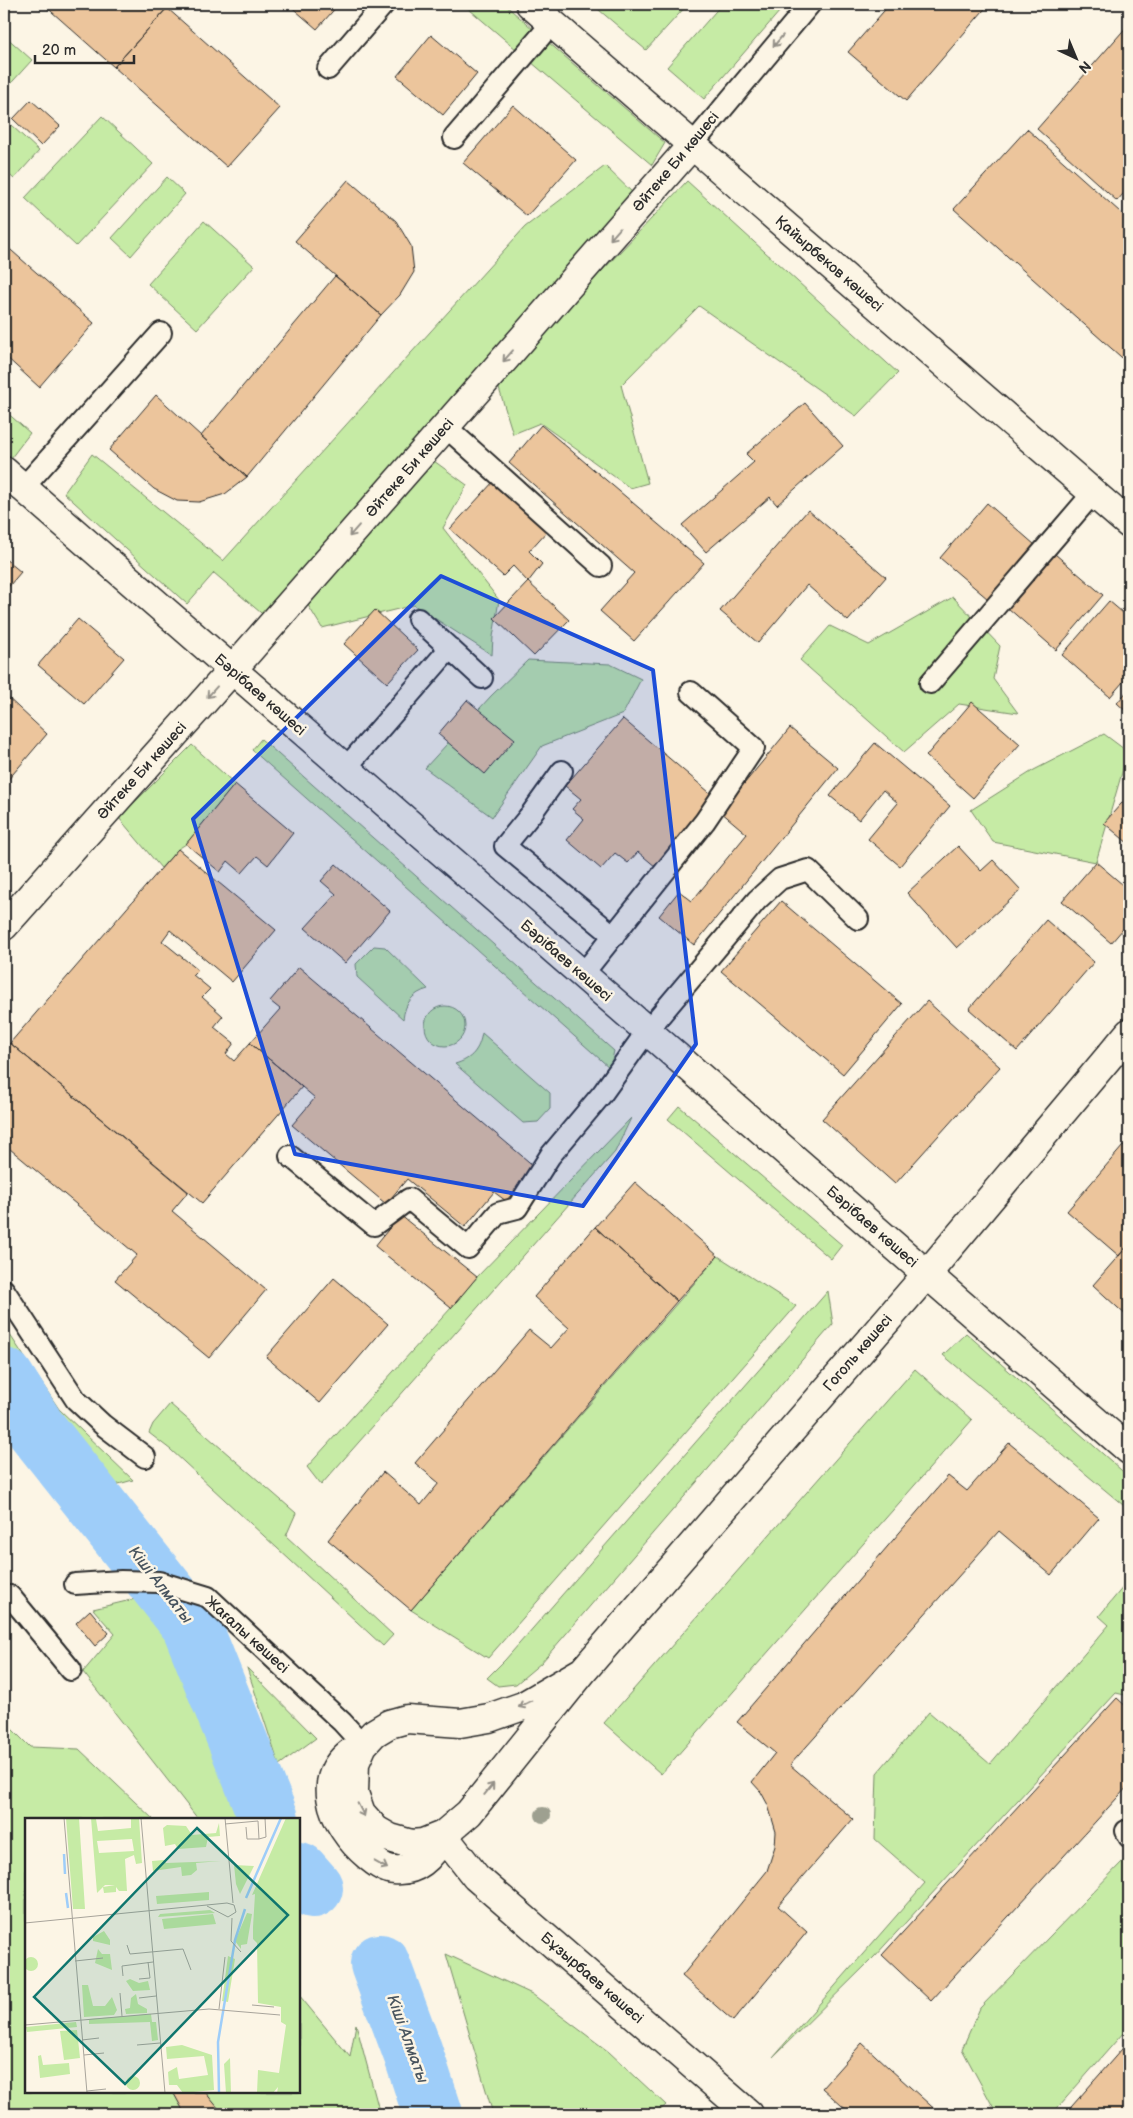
<svg xmlns="http://www.w3.org/2000/svg" width="1133" height="2118" viewBox="0 0 1133 2118" font-family="'Balsamiq Sans',sans-serif">
<style>
.green{fill:#c6eba5;stroke:#788b68}
.lines{fill:none;stroke-linecap:round;stroke-linejoin:round}
.river{stroke:#9ecdf9;stroke-width:60}
.building{fill:#ecc59c;stroke:#2b2b2b}
.service-casing{stroke:#2b2b2b;stroke-width:24}
.minor-casing{stroke:#2b2b2b;stroke-width:31}
.tertiary-casing{stroke:#2b2b2b;stroke-width:31}
.secondary-casing{stroke:#2b2b2b;stroke-width:31}
.service{stroke:#fcf5e5;stroke-width:20}
.minor{stroke:#fcf5e5;stroke-width:28}
.tertiary{stroke:#fcf5e5;stroke-width:28}
.secondary{stroke:#fcf5e5;stroke-width:28}
.tree{fill:#9ea090}
.oneway{stroke:#949088}
.marked{fill:#1d4ed8;fill-opacity:0.2;stroke:#1d4ed8;stroke-width:4;stroke-linejoin:round}
.labels{text-anchor:middle;dominant-baseline:central;stroke-width:5;stroke-linejoin:round;paint-order:stroke}
.street-label{font-size:15px;fill:#2b2b2b;stroke:#fcf5e5}
.water-label{font-size:16px;font-style:italic;fill:#48545e;stroke:#fcf5e5}
.inset-river{fill:none;stroke:#9ecdf9;stroke-width:2.5}
.inset-road{fill:none;stroke:#a8a49b;stroke-width:1}
.view{fill:#0f766e;fill-opacity:0.15;stroke:#0f766e;stroke-width:2.5}
.inset-edge{fill:none;stroke:#2b2b2b;stroke-width:2.5}
</style>
<rect width="100%" height="100%" fill="#fcf5e5"/>
<filter id="ink" filterUnits="userSpaceOnUse"><feTurbulence type="fractalNoise" baseFrequency=".02" numOctaves="2"/><feDisplacementMap in="SourceGraphic" scale="10" xChannelSelector="R" yChannelSelector="G"/><feConvolveMatrix kernelMatrix="1 2 1 2 8 2 1 2 1" color-interpolation-filters="sRGB"/></filter>
<g filter="url(#ink)">
<!-- green -->
<path class="green" d="M463 4H504L665 143 652 165Z
M592 4H688L646 50Z
M722 4H786L704 99 667 67Z
M4 35 32 60 4 91Z
M102 116 153 164 76 246 25 198Z
M11 125 39 151 14 179 4 170V133Z
M605 166 637 197 267 618 214 573 187 604 64 493 92 454 223 561 525 227Z
M167 177 185 194 131 256 112 238Z
M687 181 898 373 856 416 699 306 621 385 648 483 630 488 540 423 513 434 497 382Z
M204 221 254 266 197 329 148 284Z
M4 410 30 433 11 458 4 452Z
M434 461 467 485 443 528 499 600 493 637 492 655 414 605 322 628 306 602Z
M953 597 1000 646 993 679 1018 713 959 704 904 752 800 660 830 626 869 645Z
M528 660 610 664 641 679 623 714 542 746 492 817 425 768 491 696Z
M1104 734 1128 752 1096 862 993 842 971 810 1034 770Z
M261 739 614 1051 610 1068 252 750Z
M192 745 235 784 186 844 178 849 161 868 119 818Z
M374 946 385 947 428 989C413 993 405 1003 403 1019L357 977 356 964Z
M425 1026a20 20 0 1 1 40 0a20 20 0 1 1-40 0Z
M482 1033 550 1093V1109L538 1122 523 1123 455 1064C472 1059 479 1050 482 1033Z
M679 1106 842 1245 831 1259 668 1119Z
M631 1118 615 1152 321 1485 307 1467 451 1308 477 1277Z
M718 1256 796 1306 488 1658 411 1610Z
M828 1291 833 1324 541 1663 516 1684 498 1686 487 1678 505 1660Z
M4 1326 59 1409 133 1480 65 1499 30 1460 4 1422Z
M966 1333 1129 1477V1510L943 1355Z
M915 1369 972 1420 661 1774 604 1723Z
M170 1404 296 1513 286 1536 393 1635 383 1646 171 1450 149 1433 153 1424Z
M1129 1580V1696L1116 1693 874 1957 773 2057 925 1883 875 1839 877 1773 929 1712 990 1764 1109 1625 1099 1616Z
M148 1596 179 1618 199 1678 256 1819H198L83 1672 115 1634 93 1609Z
M247 1668 316 1738 279 1765Z
M4 1721 30 1747 79 1749 153 1819H26V2092H299V1995L350 2057 356 2024 380 2114H4Z
M1123 1861 1129 1862V2035L1124 2032 1052 2114H997L962 2049 980 2008Z
M446 1954 532 1994 609 2052 666 2105 656 2114H493Z"/>
<g class="lines">
<!-- river -->
<path class="river" d="M4 1378 36 1429 191 1624 269 1819
M299 1872 313 1888
M380 1964 413 2053 433 2114"/>
</g>
<!-- building -->
<path class="building" d="M43 4H162L167 8 114 67Z
M288 4H339L317 29Z
M890 4H989L906 101 848 52Z
M167 8 280 108 227 167 114 67Z
M1129 24V187L1117 201 1037 129Z
M431 35 477 74 443 115 397 76Z
M31 100 60 126 41 146 13 119Z
M513 105 576 160 527 216 463 163Z
M1027 129 1129 220V364L954 209Z
M348 180 396 221 411 246 414 272 400 295 381 315 295 241Z
M4 244 94 323 39 387 4 355Z
M335 276 381 315 247 477 201 436Z
M156 395 201 436 247 477 225 494 199 502 177 501 154 489 109 450Z
M805 403 843 446 777 505 770 497 706 552 682 525 754 462 746 454Z
M541 425 704 563 634 641 600 611 634 573 509 463Z
M494 481 548 530 529 551 542 564 528 582 513 566 503 576 450 529Z
M987 503 1035 545 988 599 940 558Z
M808 510 886 577 848 621 807 585 758 643 720 611Z
M1055 554 1103 595 1056 650 1008 608Z
M4 558 21 572 4 592Z
M528 582 569 620 534 656 494 618Z
M1109 601 1129 618V675L1110 697 1062 655Z
M375 610 418 650 387 683 344 644Z
M78 619 124 658 84 704 38 665Z
M1129 689V714L1117 703Z
M5 695 47 734 7 781 4 778Z
M467 700 515 739 485 774 438 734Z
M972 702 1020 744 973 798 926 756Z
M623 719 716 798 656 867 638 852 628 863 615 853 601 869 567 840 584 819 572 809 581 799 565 786Z
M790 728 838 768 694 945 659 916 679 891 692 901 747 834 721 812Z
M875 743 950 806 900 866 868 839 898 803 883 790 859 820 830 796Z
M235 784 293 833 268 865 257 856 242 873 228 861 220 872 186 844Z
M1129 795V844L1104 823Z
M958 846 981 871 993 860 1021 890 957 948 907 893Z
M178 849 276 930 232 982 170 930 162 941 198 970 193 975 210 989 202 997 223 1016 214 1027 234 1043 226 1054 234 1061 250 1043 302 1087 202 1203 10 1043Z
M1096 862 1129 890V922L1111 943 1062 901Z
M336 864 390 911 345 963 305 928 336 894 321 881Z
M781 901 902 1004 843 1074 721 971Z
M1046 920 1094 962 1017 1051 969 1009Z
M299 967 535 1167 506 1201 494 1192 465 1227 407 1179 386 1204 292 1125 315 1098 250 1043 280 1009 270 1001Z
M927 1001 1000 1067 895 1184 822 1119Z
M10 1043 188 1192 172 1211 266 1290 209 1358 115 1280 137 1255 4 1144V1050Z
M1129 1139V1244L1119 1256 1067 1211Z
M635 1182 718 1256 677 1301 595 1227Z
M400 1215 477 1277 451 1308 375 1246Z
M595 1227 677 1301 411 1610 328 1540 383 1472 421 1505 439 1483 415 1463 529 1330 551 1348 569 1328 534 1297Z
M1129 1244V1318L1093 1285Z
M334 1278 388 1324 320 1403 266 1357Z
M1009 1443 1099 1518 1051 1575 999 1531 790 1765 853 1819 778 1906 807 1932 733 2021 682 1976 767 1871 775 1846 776 1832 768 1805 761 1792 752 1782 775 1753 737 1722 948 1476 967 1491Z
M90 1610 109 1633 95 1646 76 1623Z
M1117 1698 1129 1709V1785L931 2001 882 1955Z
M1129 2041V2114H1065Z
M862 2043 890 2069 940 2114H851L822 2088Z
M173 2092H205L223 2114H185Z"/>
<g class="lines">
<!-- service casing -->
<g class="service-casing">
<path id="service" d="M328 69 384 4
M454 138 552 23
M693 144 810 4
M446 427 601 566
M23 488 161 333
M418 619 482 678
M930 683 1093 493
M345 769 450 648
M562 771 531 814 505 846 614 936
M582 975 705 821 754 748 691 692
M290 1156 374 1225 409 1199 468 1248 498 1213 517 1208 550 1156 602 1094 647 1031 757 900 780 879 808 870 858 919
M4 1290 76 1400 103 1425 145 1457
M75 1584 121 1581 159 1582 208 1597 342 1722 363 1745
M10 1596 71 1670
M1126 1831 1129 1837"/>
</g>
<!-- minor casing -->
<g class="minor-casing">
<path id="minor" d="M4 926 232 670 693 144
M583 1671 523 1706 489 1718 460 1723 407 1719 389 1724 374 1733 363 1745 355 1763 354 1793 361 1813 376 1830 390 1838 411 1844 423 1843 443 1835 469 1813 583 1671 927 1274
M363 1745C309 1771 331 1825 368 1856 374 1861 385 1870 394 1870 418 1872 433 1855 443 1835L476 1877 749 2114"/>
</g>
<!-- tertiary casing -->
<g class="tertiary-casing">
<path id="tertiary" d="M4 471 1129 1450
M927 1274 1129 1033"/>
</g>
<!-- secondary casing -->
<g class="secondary-casing">
<path id="secondary" d="M530 4 1129 524"/>
</g>
<!-- service -->
<use href="#service" class="service"/>
<!-- minor -->
<use href="#minor" class="minor"/>
<!-- tertiary -->
<use href="#tertiary" class="tertiary"/>
<!-- secondary -->
<use href="#secondary" class="secondary"/>
</g>
<!-- trees -->
<circle class="tree" cx="543" cy="1815" r="8"/>
<!-- one-way arrows -->
<defs><path id="oneway-shaft" d="M-6 0H5M1.5-3L5.5 0L1.5 3" fill="none" stroke-width="1.6" stroke-linecap="round" stroke-linejoin="round" transform="scale(1.25)"/></defs>
<g class="oneway">
<use href="#oneway-shaft" transform="translate(778 41) rotate(130)"/>
<use href="#oneway-shaft" transform="translate(615 234) rotate(131)"/>
<use href="#oneway-shaft" transform="translate(508 356) rotate(131)"/>
<use href="#oneway-shaft" transform="translate(354 531) rotate(131)"/>
<use href="#oneway-shaft" transform="translate(212 692) rotate(132)"/>
<use href="#oneway-shaft" transform="translate(525 1704) rotate(153)"/>
<use href="#oneway-shaft" transform="translate(489 1789) rotate(-51)"/>
<use href="#oneway-shaft" transform="translate(361 1810) rotate(63)"/>
<use href="#oneway-shaft" transform="translate(381 1865) rotate(29)"/>
</g>
</g>
<!-- marked area -->
<path class="marked" d="M441 576 653 670 696 1044 583 1206 295 1154 193 819Z"/>
<g class="labels">
<!-- street labels -->
<g class="street-label">
<text transform="translate(676 162) rotate(-50)">Әйтеке Би көшесі</text>
<text transform="translate(829 264) rotate(41)">Қайырбеков көшесі</text>
<text transform="translate(410 468) rotate(-49)">Әйтеке Би көшесі</text>
<text transform="translate(260 695) rotate(41)">Бәрібаев көшесі</text>
<text transform="translate(142 771) rotate(-48)">Әйтеке Би көшесі</text>
<text transform="translate(566 961) rotate(41)">Бәрібаев көшесі</text>
<text transform="translate(872 1227) rotate(41)">Бәрібаев көшесі</text>
<text transform="translate(858 1353) rotate(-49)">Гоголь көшесі</text>
<text transform="translate(247 1635) rotate(42)">Жағалы көшесі</text>
<text transform="translate(592 1978) rotate(41)">Бұзырбаев көшесі</text>
</g>
<!-- water labels -->
<g class="water-label">
<text transform="translate(160 1585) rotate(52)">Кіші Алматы</text>
<text transform="translate(407 2039) rotate(70)">Кіші Алматы</text>
</g>
</g>
<!-- overview -->
<g transform="translate(25 1818)">
<rect width="275" height="275" fill="#fcf5e5"/>
<path d="M41 0H54L60 91H48ZM66 0 71 1 73 13 106 10V0H114L117 45 111 46 109 37 100 41 102 73H94L91 69V74L79 75 78 69 90 67H80L72 75ZM107 21 109 33 74 35 72 23ZM261 0H275V275H252L253 269 248 275H232L233 252 254 255 261 207 256 204V189L233 185 232 125 228 121V109L230 76 227 77ZM194 5 195 18 183 19 181 29 153 31 150 26 140 28 138 10 142 7 161 8 167 17 191 15ZM139 42 141 45 196 43 171 45 172 52 166 57 157 58 156 49 128 53 127 43ZM209 47 229 48 215 76 211 66ZM184 74V82L132 86 131 78ZM185 92 190 95 133 99 135 96ZM222 95 227 96 222 126 216 127V131L210 123ZM188 96 191 106 139 111 137 101ZM79 113 85 122V127L68 123V119ZM73 131 77 136H85L87 152 70 145ZM203 138 210 141 203 184 197 183ZM-1 146a7 7 0 1 1 14 0a7 7 0 1 1-14 0ZM105 161 114 165 123 163 125 172 108 173 101 163ZM57 167H63L68 188H80L87 179 92 192 89 197 59 199ZM111 176 113 186 122 191V195L101 196 100 191 105 190 106 180ZM126 196 127 204H131L133 222 127 223 125 204 64 206V201ZM51 204 52 209 2 214 1 209ZM52 212 55 240 39 242 35 213ZM157 227 187 237 189 272 158 275 152 267H144L143 254 152 249 154 261 183 257 179 238 142 241 141 229ZM16 237 18 247 44 245 45 256 15 260 13 238ZM205 240 206 275H201L199 246ZM101 265a7 7 0 1 1 14 0a7 7 0 1 1-14 0Z" fill="#c6eba5" fill-rule="evenodd"/>
<path class="inset-river" d="M39 36 40 56M41 75 43 90M221 80 256 0M194 275 193 224 210 122 220 91"/>
<path class="inset-road" d="M39 0 62 275M116 0 140 275M200 0 208 85M200 6 233 3 234 21H222L221 9M234 21 241 19 240 0M207 100 206 123 216 134M0 105 202 85 209 87 211 94 203 99 182 88M102 127 105 136 158 131 166 152M50 143 78 140M98 158 97 148 128 144M114 161 125 160 123 144M95 175 97 198M114 180 131 178M227 187 249 189M194 191 200 139M0 207 184 191 255 197M57 222 74 220M112 227 135 225M59 237 79 235M62 273 81 271"/>
<path class="view" d="M172 10 263 97 100 266 9 179Z"/>
<rect width="275" height="275" class="inset-edge"/>
</g>
<!-- margin -->
<rect width="1133" height="2118" fill="none" stroke="#fcf5e5" stroke-width="20"/>
<rect x="10" y="10" width="1113" height="2098" fill="none" stroke="#2b2b2b" stroke-width="2" filter="url(#ink)"/>
<!-- north arrow -->
<g transform="translate(1076 58) rotate(136)" stroke="#fcf5e5" stroke-width="4" paint-order="stroke">
<path d="M0-4L9 19L0 12L-9 19Z" fill="#2b2b2b"/>
<text y="-8" font-size="14" font-weight="bold" text-anchor="middle" fill="#2b2b2b">N</text>
</g>
<!-- scale -->
<path d="M35 55v8h99v-8" fill="none" stroke="#2b2b2b" stroke-width="2.5"/>
<text x="42" y="55" font-size="15" fill="#2b2b2b" stroke="#fcf5e5" stroke-width="4" paint-order="stroke">20 m</text>
</svg>
